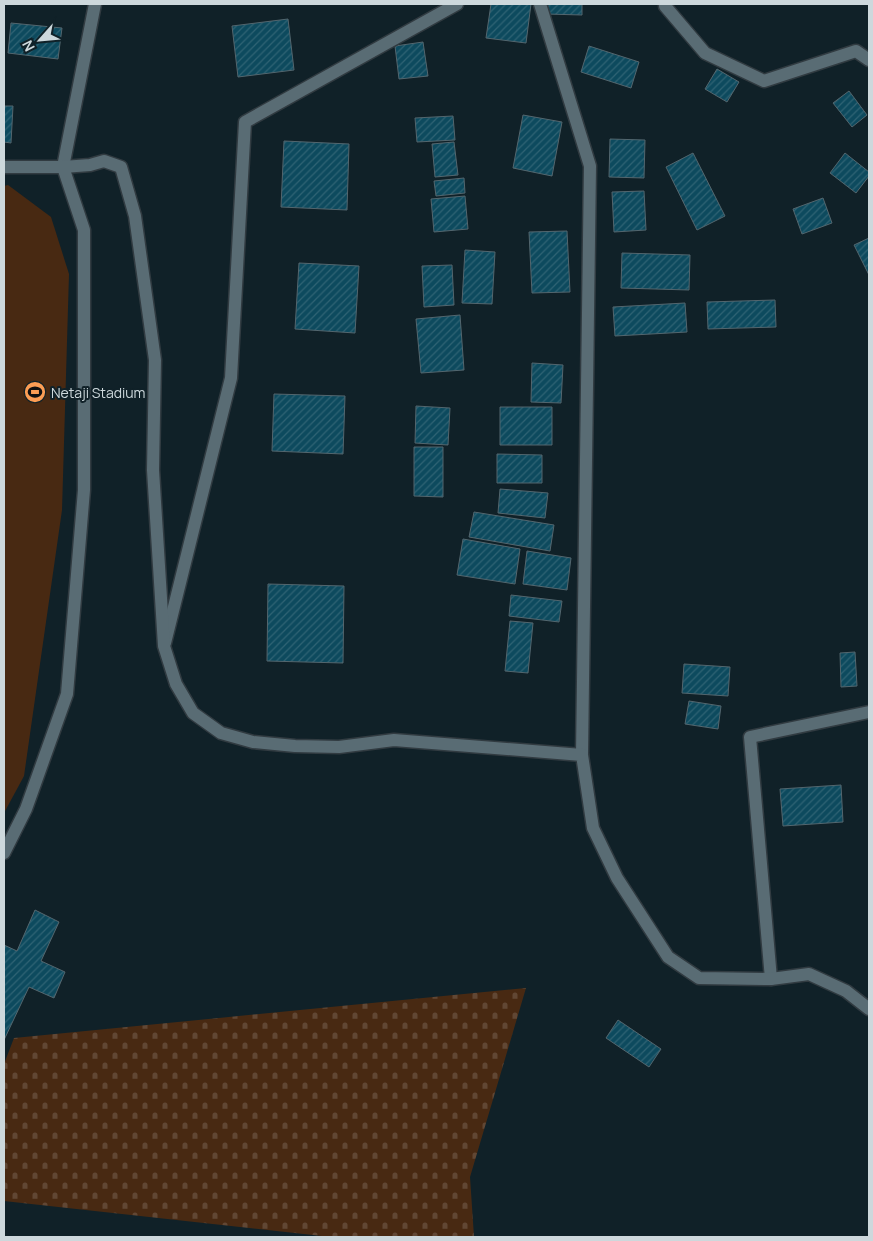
<svg xmlns="http://www.w3.org/2000/svg" width="873" height="1241" viewBox="0 0 873 1241" font-family="Manrope,sans-serif">
<style>
.cemetery{fill:url(#cemetery-stones)}
.pitch{fill:#482912}
.building{fill:url(#building-hatch);stroke:#53666e}
.lines{fill:none;stroke-linecap:round;stroke-linejoin:round}
.street-casing{stroke:#313b41;stroke-width:15}
.secondary-casing{stroke:#313b41;stroke-width:15}
.street{stroke:#596c74;stroke-width:12}
.secondary{stroke:#596c74;stroke-width:12}
.labels{text-anchor:middle;dominant-baseline:central;stroke-width:4;stroke-linejoin:round;paint-order:stroke}
.poi-label{font-size:14px;fill:#cdd8dc;stroke:#102128;text-anchor:start}
</style>
<defs>
<pattern id="cemetery-stones" width="16" height="16" patternUnits="userSpaceOnUse" patternTransform="scale(1.25)"><rect width="16" height="16" fill="#482912"/><path d="M2 7V4a2 2 0 0 1 4 0v3zM10 15v-3a2 2 0 0 1 4 0v3z" fill="#614734"/></pattern>
<pattern id="building-hatch" width="6" height="6" patternUnits="userSpaceOnUse" patternTransform="scale(1.25)"><rect width="6" height="6" fill="#0d4a5e"/><path d="M-1 1l2-2M0 6l6-6M5 7l2-2" fill="none" stroke="#2f6374"/></pattern>
</defs>
<rect width="100%" height="100%" fill="#102128"/>
<!-- cemetery -->
<path class="cemetery" d="M526 988 470 1177 474 1237H331L4 1201V1064L14 1038Z"/>
<!-- pitch -->
<path class="pitch" d="M8 185 51 217 69 274 62 510 24 776 4 813V186Z"/>
<!-- building -->
<path class="building" d="M491 4H531L526 43 486 38Z
M546 4H582V15L546 14Z
M288 19 294 70 238 77 232 26Z
M11 23 62 28 58 59 8 53Z
M423 42 428 76 399 79 395 46Z
M589 46 639 62 631 88 581 72Z
M717 69 739 82 727 102 705 89Z
M849 91 867 115 852 127 833 103Z
M4 106H13L11 143 4 142Z
M523 115 562 122 552 176 513 168Z
M453 116 455 140 417 142 415 118Z
M610 139 645 140 644 178 609 177Z
M284 141 349 144 347 210 281 207Z
M454 142 458 175 435 177 432 144Z
M693 153 725 216 697 230 666 167Z
M845 153 869 172V176L856 193 830 173Z
M464 178 465 193 436 196 434 181Z
M644 191 646 230 614 232 612 192Z
M465 196 468 229 434 232 431 199Z
M823 198 832 223 802 234 793 209Z
M567 231 570 292 532 293 529 232Z
M869 238V275L854 245Z
M465 250 495 252 492 304 462 303Z
M622 253 690 255 689 290 621 288Z
M299 263 359 266 355 333 295 329Z
M452 265 454 305 424 307 422 266Z
M775 300 776 327 708 329 707 302Z
M685 303 687 332 615 336 613 307Z
M460 315 464 370 421 373 416 319Z
M532 363 563 365 561 403 531 402Z
M274 394 345 396 343 454 272 451Z
M416 406 450 408 448 445 415 443Z
M500 407H552V445H500Z
M414 447H443V497L414 496Z
M497 454 542 455V483H497Z
M500 489 548 493 545 518 498 513Z
M474 512 554 525 550 551 469 537Z
M463 539 520 549 515 584 457 575Z
M527 551 571 558 567 590 523 584Z
M268 584 344 586 343 663 267 661Z
M511 595 562 601 559 622 509 616Z
M510 621 533 623 528 673 505 671Z
M855 652 857 686 841 687 840 653Z
M684 664 730 667 728 696 682 693Z
M689 701 721 706 718 729 685 724Z
M841 785 843 822 783 826 780 789Z
M35 910 59 922 41 961 65 972 54 998 29 987 4 1040V945L17 951Z
M618 1020 661 1049 649 1067 606 1038Z"/>
<g class="lines">
<!-- street casing -->
<g class="street-casing">
<path id="street" d="M540 4 590 166 582 755
M665 6 705 53 764 81 856 51 869 60
M63 167 95 4
M165 643 231 378 245 122 457 4
M771 979 750 737 869 712"/>
</g>
<!-- secondary casing -->
<g class="secondary-casing">
<path id="secondary" d="M4 167H63L84 230V490L67 694 26 809 4 853
M63 167 90 165 104 161 121 167 135 216 155 360 153 470 164 646 176 684 193 713 221 733 253 742 295 746 339 747 394 740 582 755 593 828 617 878 668 957 699 978 771 979 809 974 846 991 869 1009"/>
</g>
<!-- street -->
<use href="#street" class="street"/>
<!-- secondary -->
<use href="#secondary" class="secondary"/>
</g>
<!-- icons -->
<defs>
<g id="stadium-disc" transform="scale(1.125)"><circle r="9.5" fill="#fc9d54" stroke="#102128"/><path d="M0-5a6.5 5 0 1 0 0 10a6.5 5 0 1 0 0-10ZM-3.5-1.8h7v3.6h-7Z" fill="#111"/></g>
</defs>
<g fill-rule="evenodd">
<use href="#stadium-disc" x="35" y="392"/>
</g>
<g class="labels">
<!-- poi labels -->
<g class="poi-label">
<text x="51" y="392">Netaji Stadium</text>
</g>
</g>
<!-- border -->
<rect width="873" height="1241" fill="none" stroke="#cdd8dc" stroke-width="10"/>
<!-- north arrow -->
<g transform="translate(40 40) rotate(243)" stroke="#102128" stroke-width="4" paint-order="stroke">
<path d="M0-4L9 19L0 12L-9 19Z" fill="#cdd8dc"/>
<text y="-8" font-size="14" font-weight="bold" text-anchor="middle" fill="#cdd8dc">N</text>
</g>
</svg>
